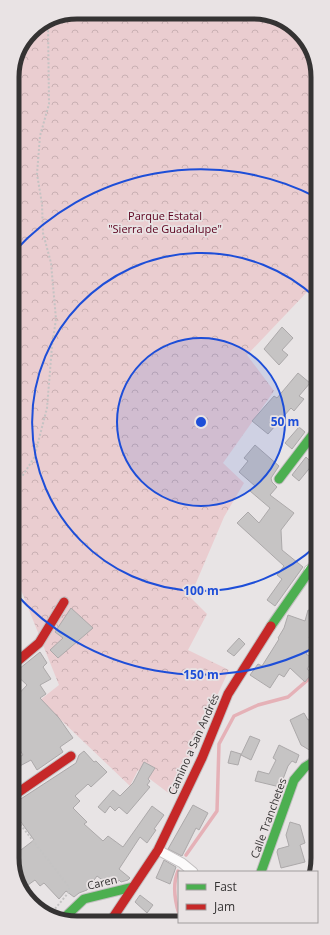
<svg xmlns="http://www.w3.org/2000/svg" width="330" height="935" viewBox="0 0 330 935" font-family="'Open Sans',sans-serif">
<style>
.park{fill:url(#park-crowns)}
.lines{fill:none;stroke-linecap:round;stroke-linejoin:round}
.stream{stroke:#e5b1b7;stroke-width:3.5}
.building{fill:#c6c4c4;stroke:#aca9aa}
.street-casing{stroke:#c2bfc0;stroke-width:11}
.fast-casing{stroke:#c2bfc0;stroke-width:11}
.jam-casing{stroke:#c2bfc0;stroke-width:11}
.path{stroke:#c4c3c3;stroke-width:2;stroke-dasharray:2 2;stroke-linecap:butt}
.street{stroke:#fcfbfb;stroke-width:9}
.fast{stroke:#4caf50;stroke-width:9}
.jam{stroke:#c62828;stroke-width:9}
.ring{fill:none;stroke:#1d4ed8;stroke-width:2}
.labels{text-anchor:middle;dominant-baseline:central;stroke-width:3.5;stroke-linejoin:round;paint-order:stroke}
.park-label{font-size:11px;fill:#5b011d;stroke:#e9e3e4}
.street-label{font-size:11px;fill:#353333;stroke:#e9e3e4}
.rim{fill:none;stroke:#353333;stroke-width:5}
.centre{fill:#1d4ed8;stroke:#e9e3e4;stroke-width:2}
.ring-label{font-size:12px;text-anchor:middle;font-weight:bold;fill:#1d4ed8;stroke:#e9e3e4;stroke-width:3.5;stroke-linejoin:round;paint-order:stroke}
</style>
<defs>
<pattern id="park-crowns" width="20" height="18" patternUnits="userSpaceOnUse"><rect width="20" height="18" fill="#eacdd0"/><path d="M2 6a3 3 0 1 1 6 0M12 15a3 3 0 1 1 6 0" fill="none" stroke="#c9b0b3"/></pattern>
</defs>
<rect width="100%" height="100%" fill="#e8e4e5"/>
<!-- park -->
<path class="park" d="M77 12 266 13 299 31 317 64V296L307 292 247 355 274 391 223 463 244 483 224 517 190 597 207 614 188 650 229 670 171 795 138 770 130 786 40 700 59 685 19 585 13 586 12 73 34 28Z"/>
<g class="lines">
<!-- stream -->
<path class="stream" d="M186 855 217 811 219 744 234 716 258 705 288 697 310 678 318 667
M178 871C172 885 175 901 179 914"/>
</g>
<!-- building -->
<path class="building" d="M282 327 293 338 282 350 288 355 279 365 264 349Z
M298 373 310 383 299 396 304 399 294 411 291 408 268 434 252 421 274 396 277 398Z
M299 427 305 432 292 449 285 443Z
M255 445 279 466 271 478 272 482 277 487 270 495 294 513 281 530 282 550 303 567 275 606 267 600 282 579 277 575 284 566 237 523 248 512 259 523 270 508 250 491 255 486 239 472 248 461 244 458Z
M306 457 313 464 299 481 292 475Z
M71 608 93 628 58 658 50 650 63 638 55 632Z
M308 610 317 612 309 638 314 641 306 654 314 659 307 669 312 673 305 682 290 668 284 677 279 674 270 688 250 675 258 664 262 666 279 639 278 638 284 628 288 615 305 621Z
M239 638 245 644 234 656 227 651Z
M40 652 47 663 43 667 51 679 40 685 46 694 40 698 59 718 73 738 60 747 63 752 37 770 31 760 18 767 14 760 23 755 13 739V717L20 711 13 700 27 685 14 673Z
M304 713 308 720 310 719 318 739V748L311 751 301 745 290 720Z
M250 736 260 740 251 760 241 755Z
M279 745 299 755 296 763 292 761 288 766 280 787 255 781 258 771 269 774 276 760 273 758Z
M84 751 94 762 96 761 107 772 91 787 88 784 75 796 80 801 73 808 87 822 84 824 103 841 108 836 123 847 152 806 164 815 154 829 156 830 147 843 140 837 119 869 130 878 128 880 121 882 119 880 117 883 109 885 97 876 87 890 79 893 74 897 66 891 59 899 44 883 40 886 35 880 28 885 25 881 21 884 13 871V856L34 840 13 811V804L76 763 79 755Z
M231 751 241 754 238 765 228 763Z
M144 762 155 768 148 779 150 781 147 785 150 787 127 814 119 807 115 811 110 806 105 813 98 807 113 790 120 796 133 783Z
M193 805 208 813 199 830 196 828 182 856 168 849Z
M290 822 300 825 305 843 300 845 305 862 281 868 277 852 278 849 289 846 286 835Z
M164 860 176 867 170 884 156 878Z
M140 895 153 905 147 913 135 902Z"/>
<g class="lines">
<!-- street casing -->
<g class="street-casing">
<path id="street" d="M309 570 317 576
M13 683 15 687 13 693
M158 850 182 863 193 872"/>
</g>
<!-- fast casing -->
<g class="fast-casing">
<path id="fast" d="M279 479 317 429
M271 626 317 560
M261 872 294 780 305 767 318 759
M62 920 84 899 133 887"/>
</g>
<!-- jam casing -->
<g class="jam-casing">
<path id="jam" d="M13 665 39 643 64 602
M13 796 71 756
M110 922 158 850 202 758 228 694 271 626"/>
</g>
<!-- path -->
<path class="path" d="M13 483 23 475 34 458 47 408 52 346 56 319 51 263 43 233 42 204 37 174 40 136 49 104 48 23
M13 815 69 887V892L54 910"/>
<!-- street -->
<use href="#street" class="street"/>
<!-- fast -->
<use href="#fast" class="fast"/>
<!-- jam -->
<use href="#jam" class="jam"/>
</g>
<!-- distance rings -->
<circle cx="201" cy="422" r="84" fill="#1d4ed8" fill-opacity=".12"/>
<g class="ring">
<circle cx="201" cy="422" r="84"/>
<path d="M317 545A169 169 0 1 1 316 298"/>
<path d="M316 647A253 253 0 0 1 13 591M13 253A253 253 0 0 1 316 197"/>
</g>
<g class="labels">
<!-- park labels -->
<g class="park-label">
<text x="165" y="215">Parque Estatal<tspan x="165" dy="13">"Sierra de Guadalupe"</tspan></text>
</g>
<!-- street labels -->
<g class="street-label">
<text transform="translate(193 744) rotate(-66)">Camino a San Andrés</text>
<text transform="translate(268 818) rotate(-70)">Calle Tranchetes</text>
<text transform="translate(102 882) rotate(-13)">Caren</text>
</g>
</g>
<!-- crop -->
<path d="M0 0H330V935H0ZM77 19H253A58 58 0 0 1 311 77V858A58 58 0 0 1 253 916H77A58 58 0 0 1 19 858V77A58 58 0 0 1 77 19Z" fill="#e9e3e4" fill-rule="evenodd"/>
<path class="rim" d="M77 19H253A58 58 0 0 1 311 77V858A58 58 0 0 1 253 916H77A58 58 0 0 1 19 858V77A58 58 0 0 1 77 19Z"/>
<circle cx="201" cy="422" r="6" class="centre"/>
<g class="ring-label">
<text x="285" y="426">50 m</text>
<text x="201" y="595">100 m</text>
<text x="201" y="679">150 m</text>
</g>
<!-- legend -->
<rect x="178" y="871" width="140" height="52" fill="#e9e3e4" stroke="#a19d9d"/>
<rect x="186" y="884" width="20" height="6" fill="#4caf50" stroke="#a19d9d"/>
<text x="214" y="891" font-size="12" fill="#353333">Fast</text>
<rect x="186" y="904" width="20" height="6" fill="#c62828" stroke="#a19d9d"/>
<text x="214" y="911" font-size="12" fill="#353333">Jam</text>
</svg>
